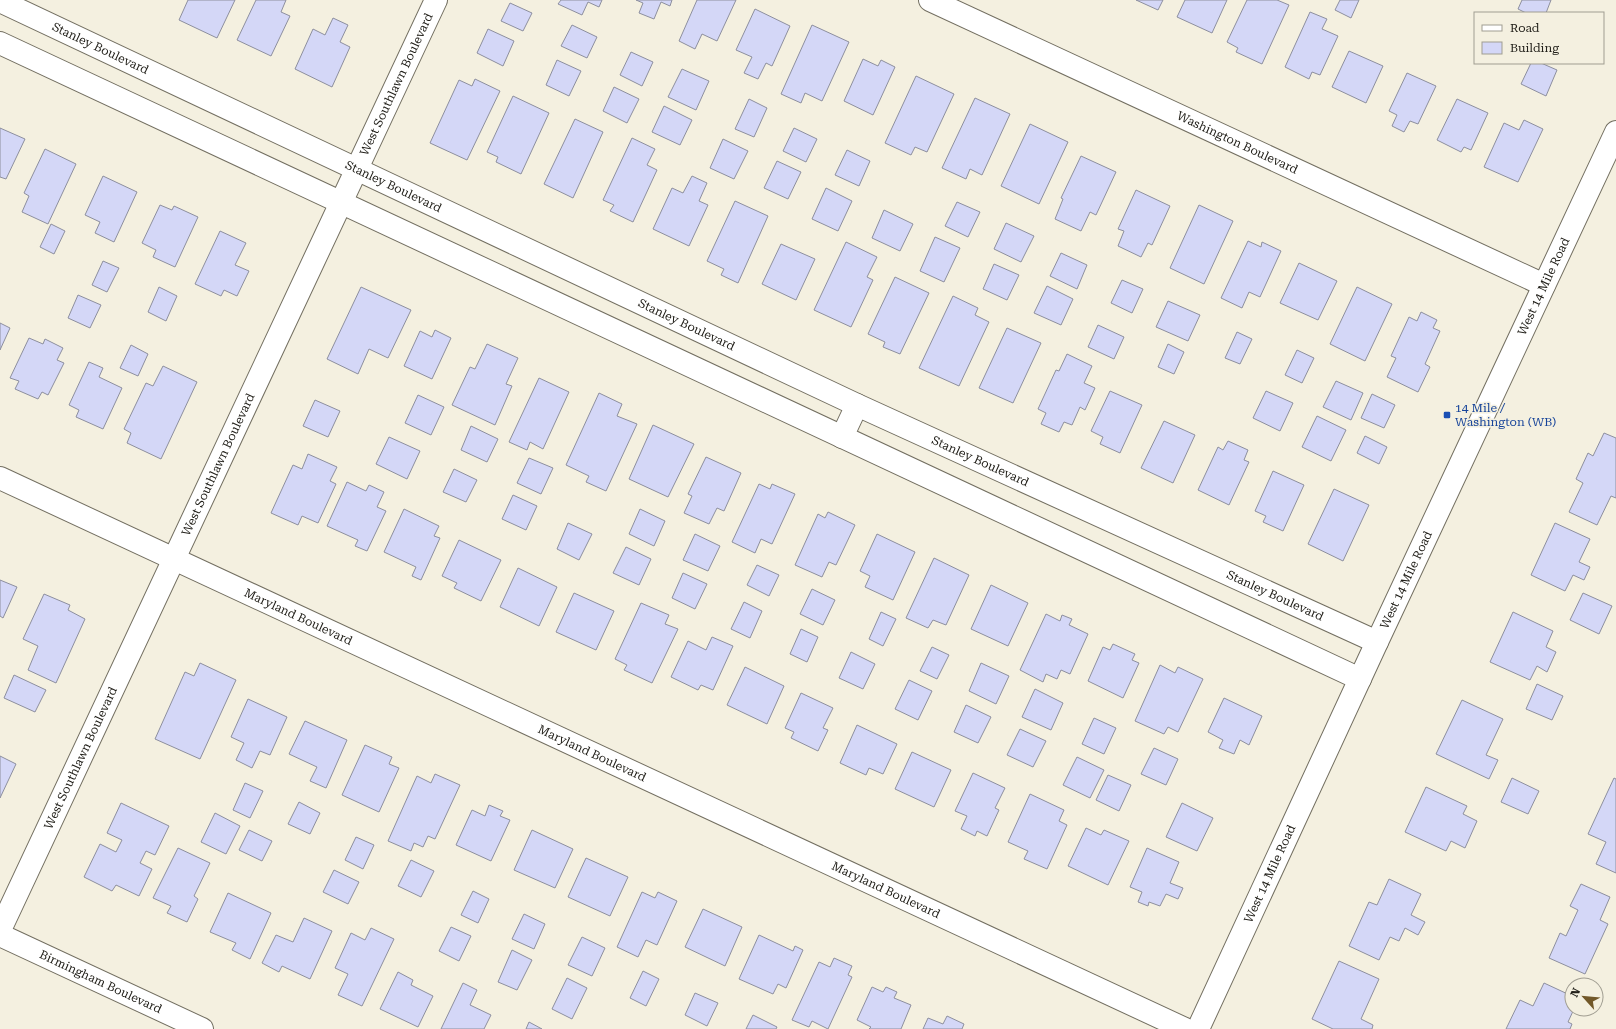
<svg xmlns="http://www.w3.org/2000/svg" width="1616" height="1029" viewBox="0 0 1616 1029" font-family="'Roboto Serif',serif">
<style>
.building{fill:#d4d7f7;stroke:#8d8f9e}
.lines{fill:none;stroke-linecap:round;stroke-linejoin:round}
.minor-casing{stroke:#736f61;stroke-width:24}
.secondary-casing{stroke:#736f61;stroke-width:24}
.minor{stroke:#fff;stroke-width:22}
.secondary{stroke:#fff;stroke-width:22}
.transit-dot{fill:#1a4fb4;stroke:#f4f0e0;stroke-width:1.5}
.labels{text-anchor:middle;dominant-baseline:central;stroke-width:3;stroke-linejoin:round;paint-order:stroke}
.street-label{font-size:12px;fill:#22201a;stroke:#f4f0e0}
.transit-label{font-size:12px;fill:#164399;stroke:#f4f0e0;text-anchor:start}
</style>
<rect width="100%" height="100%" fill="#f4f0e0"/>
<!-- building -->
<path class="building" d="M188 0H235L217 38 179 20Z
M256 0H286L281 12 290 16 271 56 237 40Z
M561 0H602L599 7 588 2 582 15 558 4Z
M636 0H672L670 6 661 2 654 19 639 13 643 3Z
M697 0H736L717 41 702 34 695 49 679 41Z
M1136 0H1163L1158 10Z
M1185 0H1227L1212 33 1177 17Z
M1247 0H1277L1289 5 1262 64 1236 52 1238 48 1227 42Z
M1340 0H1359L1351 18 1335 10Z
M1522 0H1551L1546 13H1526L1518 9Z
M510 3 532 13 523 31 501 21Z
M755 9 790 26 772 66 766 63 758 79 744 73 752 57 736 50Z
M1310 12 1327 19 1322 29 1338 36 1320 75 1312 72 1309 79 1285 67Z
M333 18 348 25 340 42 350 47 332 87 295 69 313 29 325 35Z
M572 25 597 37 587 58 561 46Z
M812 25 849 42 822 101 805 93 801 103 781 94Z
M488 29 514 41 503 66 477 53Z
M1349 51 1383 66 1366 103 1332 87Z
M631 52 653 62 642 86 620 75Z
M863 59 878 66 881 60 895 67 873 115 844 101Z
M557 60 581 71 569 96 546 85Z
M1531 63H1541L1557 70 1546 96 1521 84Z
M682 69 709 81 696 110 668 97Z
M1407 73 1436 86 1418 124 1410 121 1404 132 1392 126 1397 115 1389 111Z
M916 76 954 94 927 152 915 147 911 155 885 143Z
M475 79 500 91 467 160 430 143 459 80 472 86Z
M614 87 639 99 627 123 603 111Z
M513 96 549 113 521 174 496 162 498 157 487 152Z
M975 98 1010 114 982 175 970 169 966 179 942 168Z
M749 99 767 108 754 137 735 129Z
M1457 99 1488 113 1471 150 1464 147 1461 152 1437 140Z
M664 106 692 120 680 145 652 132Z
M575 119 603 132 573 198 544 184Z
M1524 120 1543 129 1518 182 1484 167 1504 123 1519 130Z
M1030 124 1068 142 1039 204 1001 186Z
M0 128 25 139 6 179 0 177Z
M794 128 817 139 806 162 783 151Z
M632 138 655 149 647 165 657 170 633 222 610 211 614 205 603 200Z
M723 139 748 151 734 179 710 168Z
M45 149 76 164 48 224 22 212 29 196 24 193Z
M847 150 870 161 859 186 835 175Z
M1081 156 1116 172 1096 215 1090 212 1081 231 1055 219 1063 199 1061 198Z
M777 161 801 172 788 199 764 188Z
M103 176 137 192 114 242 95 233 100 222 85 215Z
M692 176 707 183 699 201 708 205 689 246 653 229 672 188 683 193Z
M826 188 852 201 838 231 812 219Z
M1136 190 1170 206 1152 245 1148 243 1141 257 1118 246 1124 231 1118 229Z
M735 201 768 216 738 283 721 275 724 269 707 261Z
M957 202 980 212 968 237 945 226Z
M160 205 172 210 174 206 198 217 175 267 153 257 156 250 142 243Z
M1199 205 1233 221 1204 284 1170 268Z
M884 210 913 224 900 251 872 238Z
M1006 223 1034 236 1021 262 994 249Z
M51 224 65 231 54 254 40 247Z
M220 231 246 243 235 265 249 271 237 296 224 290 221 296 195 284Z
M935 237 960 248 944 282 920 271Z
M1248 241 1261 247 1262 242 1281 251 1260 297 1249 292 1242 308 1221 298Z
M846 242 877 257 867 277 873 280 851 327 814 310Z
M781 244 815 259 796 300 762 284Z
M1061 253 1087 265 1077 289 1050 276Z
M103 261 119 268 107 292 92 285Z
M1299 263 1337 281 1318 320 1280 303Z
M994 264 1019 275 1007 300 983 289Z
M895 277 929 293 900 354 883 347 885 342 868 334Z
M1122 280 1143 289 1132 313 1111 303Z
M1047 286 1073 299 1061 325 1034 313Z
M159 287 177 296 166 321 148 312Z
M361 287 411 310 388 358 369 349 358 374 327 359Z
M1357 287 1392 304 1365 361 1330 344Z
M78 295 101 305 90 328 68 318Z
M953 296 978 308 975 315 989 322 959 386 919 368Z
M1168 301 1200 315 1188 341 1156 327Z
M1421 312 1437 320 1433 328 1440 331 1425 364 1430 367 1418 392 1387 377 1396 358 1391 356 1409 317 1417 321Z
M0 323 10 328 0 350Z
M1098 325 1124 337 1114 359 1088 347Z
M1007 328 1041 343 1013 403 979 388Z
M435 330 451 338 432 379 404 366 420 331 432 337Z
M1237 332 1252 339 1240 364 1225 358Z
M29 338 43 344 45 339 63 348 57 360 64 363 48 395 42 392 38 399 15 389 19 381 10 378Z
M487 344 518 358 506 384 512 386 495 425 452 405 470 367 475 369Z
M1168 344 1184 352 1174 374 1158 367Z
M131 345 148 354 138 376 120 368Z
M1297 350 1314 358 1302 383 1285 375Z
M1067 354 1092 366 1084 383 1095 388 1085 410 1080 407 1072 425 1064 422 1059 432 1041 424 1046 413 1038 409 1056 370 1059 371Z
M89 362 103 368 99 377 122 388 103 429 76 417 79 410 69 405Z
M163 366 197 382 161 459 127 443 131 433 124 429 146 383 153 386Z
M539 378 569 392 543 449 530 442 527 450 509 442Z
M1336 381 1363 393 1351 420 1323 407Z
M1110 391 1142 405 1120 453 1100 444 1103 437 1091 431Z
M1266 391 1293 403 1280 431 1253 418Z
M599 393 622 404 617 416 637 424 606 491 586 482 589 476 566 465Z
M1372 394 1395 405 1384 428 1361 418Z
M418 395 444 407 431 435 405 423Z
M315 400 340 411 328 437 303 426Z
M1317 416 1346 430 1331 461 1302 447Z
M1164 421 1195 435 1173 483 1141 468Z
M653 425 694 444 668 497 629 479Z
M471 426 498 439 487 462 461 450Z
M1604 433 1616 438V498L1611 496 1597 525 1569 512 1583 483 1576 479 1588 453 1593 456Z
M1365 436 1387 447 1379 464 1357 453Z
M389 437 420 451 407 479 376 464Z
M1228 441 1248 450 1244 460 1249 462 1229 505 1198 490 1218 447 1223 450Z
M308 454 337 467 330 481 336 484 318 523 302 516 298 525 271 513 293 465 302 469Z
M706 457 741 473 724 511 717 508 709 524 684 513 692 496 688 494Z
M529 458 553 468 541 494 517 483Z
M454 469 477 480 466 502 443 492Z
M1273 471 1304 485 1283 531 1263 522 1266 516 1255 511Z
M347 482 366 491 369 485 384 492 377 507 386 511 367 551 355 546 358 540 327 526Z
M759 484 770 489 772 484 795 494 772 544 761 539 755 553 732 542Z
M1334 489 1369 505 1343 561 1308 544Z
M513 495 537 506 526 530 502 519Z
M404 509 439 526 434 536 440 538 421 580 412 576 416 567 384 552Z
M640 509 665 521 654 546 629 534Z
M828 512 855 525 836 565 829 562 822 577 795 565 818 514 825 518Z
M568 523 592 534 579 560 557 549Z
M1555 523 1590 539 1579 562 1590 567 1584 580 1573 575 1565 591 1531 575Z
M695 534 720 546 708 571 683 560Z
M877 534 915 552 893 600 865 587 870 576 860 571Z
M459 540 501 560 481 601 454 588 457 583 442 576Z
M626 547 651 559 639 585 613 573Z
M934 558 969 575 946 625 933 620 928 628 906 618Z
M757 565 779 575 769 596 747 585Z
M518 568 557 587 539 626 500 607Z
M683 573 707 584 695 609 672 598Z
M0 580 17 587 3 618 0 616Z
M991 585 1028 603 1008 646 971 629Z
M812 589 835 600 823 625 800 614Z
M574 593 614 611 596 650 556 632Z
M1583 593 1612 606 1599 634 1570 620Z
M44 594 70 605 68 610 85 619 56 683 28 670 38 646 23 639Z
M744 602 762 611 750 638 731 629Z
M641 603 669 615 665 624 678 629 652 683 624 670 627 665 615 659Z
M881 612 896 619 883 646 869 639Z
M1513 612 1553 631 1546 647 1556 652 1547 672 1537 666 1530 680 1490 662Z
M1046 614 1060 621 1062 615 1072 619 1069 625 1088 634 1070 674 1061 670 1057 679 1046 674 1043 682 1020 670Z
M801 629 818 637 807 662 790 654Z
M712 637 733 646 713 690 701 685 698 690 671 677 688 641 706 650Z
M1113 644 1135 654 1132 660 1139 663 1123 698 1088 681 1103 647 1110 650Z
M932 647 949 655 937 679 920 671Z
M851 652 875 664 863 689 839 678Z
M200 663 236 680 200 759 155 739 185 672 194 676Z
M981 663 1009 676 996 704 969 691Z
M1160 665 1175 673 1178 667 1203 679 1178 732 1168 727 1164 734 1135 721Z
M745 667 784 686 767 724 727 705Z
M14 675 46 690 35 712 4 698Z
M909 680 932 691 918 720 895 709Z
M1537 684 1563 696 1552 720 1526 709Z
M1035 689 1063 703 1051 730 1022 717Z
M801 693 833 708 823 728 828 730 818 751 791 738 794 732 785 728Z
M1224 698 1262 716 1249 745 1240 740 1234 754 1219 748 1223 740 1208 732Z
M248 699 287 717 270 755 260 751 252 768 236 760 244 743 231 737Z
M1462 700 1503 719 1486 755 1498 760 1489 779 1436 754Z
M966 705 991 717 978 743 954 732Z
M1094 718 1116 728 1104 754 1082 744Z
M305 721 347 740 326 788 310 781 317 767 289 754Z
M857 725 897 744 883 774 869 768 866 775 840 763Z
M1020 729 1046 741 1033 767 1007 755Z
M365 745 392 757 389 764 399 768 379 812 342 795Z
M1154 748 1178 759 1166 785 1141 774Z
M912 752 951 770 934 807 895 789Z
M0 756 16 764 0 798Z
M1077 757 1104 770 1090 798 1063 785Z
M973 773 1005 788 995 808 999 810 987 836 977 831 975 836 961 829 967 816 955 811Z
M435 774 460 785 435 839 428 836 423 847 414 843 411 851 388 841 417 776 431 783Z
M1108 775 1131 785 1119 811 1096 800Z
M1512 778 1539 791 1528 814 1501 802Z
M1614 778 1616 779V873L1596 864 1606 842 1588 834Z
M245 783 263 791 250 818 233 810Z
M1426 787 1467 806 1463 814 1477 821 1465 848 1451 841 1446 851 1405 832Z
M1030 794 1064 810 1059 821 1067 825 1047 869 1024 859 1028 851 1008 842Z
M299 802 320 813 310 834 288 824Z
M121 803 169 826 155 855 146 851 140 863 152 869 139 896 116 885 112 891 84 877 100 844 116 852 122 840 107 833Z
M1182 803 1213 818 1197 851 1166 837Z
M489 805 503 811 500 816 510 820 491 861 456 845 472 810 485 816Z
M215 813 240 826 226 854 201 842Z
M1086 828 1101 835 1104 830 1129 841 1108 885 1068 866Z
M249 830 272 841 262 861 239 850Z
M532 830 573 849 555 888 514 870Z
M356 837 374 845 363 869 345 860Z
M178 848 210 863 194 896 198 899 187 922 167 913 171 906 153 898Z
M1147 848 1179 862 1170 883 1183 888 1178 899 1166 894 1160 906 1149 902 1148 906 1138 902 1142 892 1130 887Z
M586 858 628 877 610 916 568 897Z
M411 860 434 871 421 897 398 886Z
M334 870 359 882 348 904 323 892Z
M1389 879 1421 894 1411 915 1425 922 1418 935 1405 928 1399 941 1390 937 1379 960 1349 946 1369 902 1377 905Z
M1581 884 1610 897 1600 920 1608 924 1585 974 1549 958 1560 933 1566 936 1578 910 1570 906Z
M473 891 489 899 478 923 461 915Z
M642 892 655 898 658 892 677 901 657 945 646 940 638 957 617 947Z
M228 893 271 913 250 959 232 950 236 943 210 932Z
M703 909 742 927 725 966 685 947Z
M524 914 545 924 534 949 512 939Z
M304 918 332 931 310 979 282 966 279 972 262 963 276 935 293 942Z
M451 927 471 936 459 961 439 951Z
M371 928 394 939 362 1006 338 995 348 974 335 968 351 933 365 940Z
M759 935 793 951 795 946 803 950 786 988 778 984 773 994 739 979Z
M582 937 605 948 592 976 568 965Z
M512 950 532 960 517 990 498 982Z
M834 958 852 966 848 975 852 977 828 1029 812 1021 809 1027 792 1020 819 962 830 967Z
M1339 961 1379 979 1361 1019 1373 1025 1372 1029H1333L1312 1019Z
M643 971 659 979 646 1006 630 998Z
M398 972 413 980 411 985 433 996 418 1027 380 1009Z
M567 978 587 988 572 1019 552 1009Z
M463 983 477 990 470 1005 491 1015 484 1029H441Z
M1544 983 1572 996V1009H1574L1568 1022 1572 1024 1570 1029H1506L1520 1000 1533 1006Z
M872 987 883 992 886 987 897 992 894 998 911 1005 901 1029H869L871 1027 857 1020Z
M695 993 718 1003 707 1026 685 1015Z
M753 1015 777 1027 776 1029H746Z
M947 1016 964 1024 962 1029H923L928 1018 943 1024Z
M529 1022 542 1029H526Z"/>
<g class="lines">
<!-- minor casing -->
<g class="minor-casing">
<g id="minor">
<path id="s1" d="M930 0 1544 285"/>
<path id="s2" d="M0 1 857 405 1377 642"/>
<path d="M0 43 1360 679"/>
<path d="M842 437 857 405"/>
<path id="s3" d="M0 478 1185 1029"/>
<path id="s4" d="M0 930 436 0"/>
<path id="s5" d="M0 935 202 1029"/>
</g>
</g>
<!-- secondary casing -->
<g class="secondary-casing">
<g id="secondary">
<path id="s6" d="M1198 1029 1377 642 1616 132"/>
</g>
</g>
<!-- minor -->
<use href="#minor" class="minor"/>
<!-- secondary -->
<use href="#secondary" class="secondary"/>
</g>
<!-- markers -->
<rect class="transit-dot" x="1443" y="411" width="8" height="8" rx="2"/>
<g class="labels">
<!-- street labels -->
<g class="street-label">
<text stroke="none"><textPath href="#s2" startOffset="111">Stanley Boulevard</textPath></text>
<text stroke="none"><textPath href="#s4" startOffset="934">West Southlawn Boulevard</textPath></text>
<text stroke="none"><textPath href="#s1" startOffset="339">Washington Boulevard</textPath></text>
<text stroke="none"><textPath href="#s2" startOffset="435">Stanley Boulevard</textPath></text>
<text stroke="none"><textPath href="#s6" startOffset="819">West 14 Mile Road</textPath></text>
<text stroke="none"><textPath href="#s2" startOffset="759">Stanley Boulevard</textPath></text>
<text stroke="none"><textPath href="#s2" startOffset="1083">Stanley Boulevard</textPath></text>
<text stroke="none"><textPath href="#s4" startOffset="514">West Southlawn Boulevard</textPath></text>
<text stroke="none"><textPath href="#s6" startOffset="495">West 14 Mile Road</textPath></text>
<text stroke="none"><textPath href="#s2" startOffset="1407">Stanley Boulevard</textPath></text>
<text stroke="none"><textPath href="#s3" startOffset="329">Maryland Boulevard</textPath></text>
<text stroke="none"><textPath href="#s3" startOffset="653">Maryland Boulevard</textPath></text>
<text stroke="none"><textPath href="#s4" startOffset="190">West Southlawn Boulevard</textPath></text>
<text stroke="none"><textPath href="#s6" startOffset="171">West 14 Mile Road</textPath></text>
<text stroke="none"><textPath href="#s3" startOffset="977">Maryland Boulevard</textPath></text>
<text stroke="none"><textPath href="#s5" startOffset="111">Birmingham Boulevard</textPath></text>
</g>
<!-- transit labels -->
<g class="transit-label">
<text x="1455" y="408">14 Mile /<tspan x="1455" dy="14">Washington (WB)</tspan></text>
</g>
</g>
<!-- legend -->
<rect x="1474" y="12" width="130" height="52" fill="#f4f0e0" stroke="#a09d91"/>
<rect x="1482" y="25" width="20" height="6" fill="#ffffff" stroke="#a09d91"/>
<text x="1510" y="32" font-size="12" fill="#22201a">Road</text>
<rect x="1482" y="42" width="20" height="12" fill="#d4d7f7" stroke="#a09d91"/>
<text x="1510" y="52" font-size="12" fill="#22201a">Building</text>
<!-- north arrow -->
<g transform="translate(1584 997) rotate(297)"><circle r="19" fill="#f4f0e0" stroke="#a09d91"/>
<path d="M0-3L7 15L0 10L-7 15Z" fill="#725829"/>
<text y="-6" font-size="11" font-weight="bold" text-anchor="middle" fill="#22201a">N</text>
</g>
</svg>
